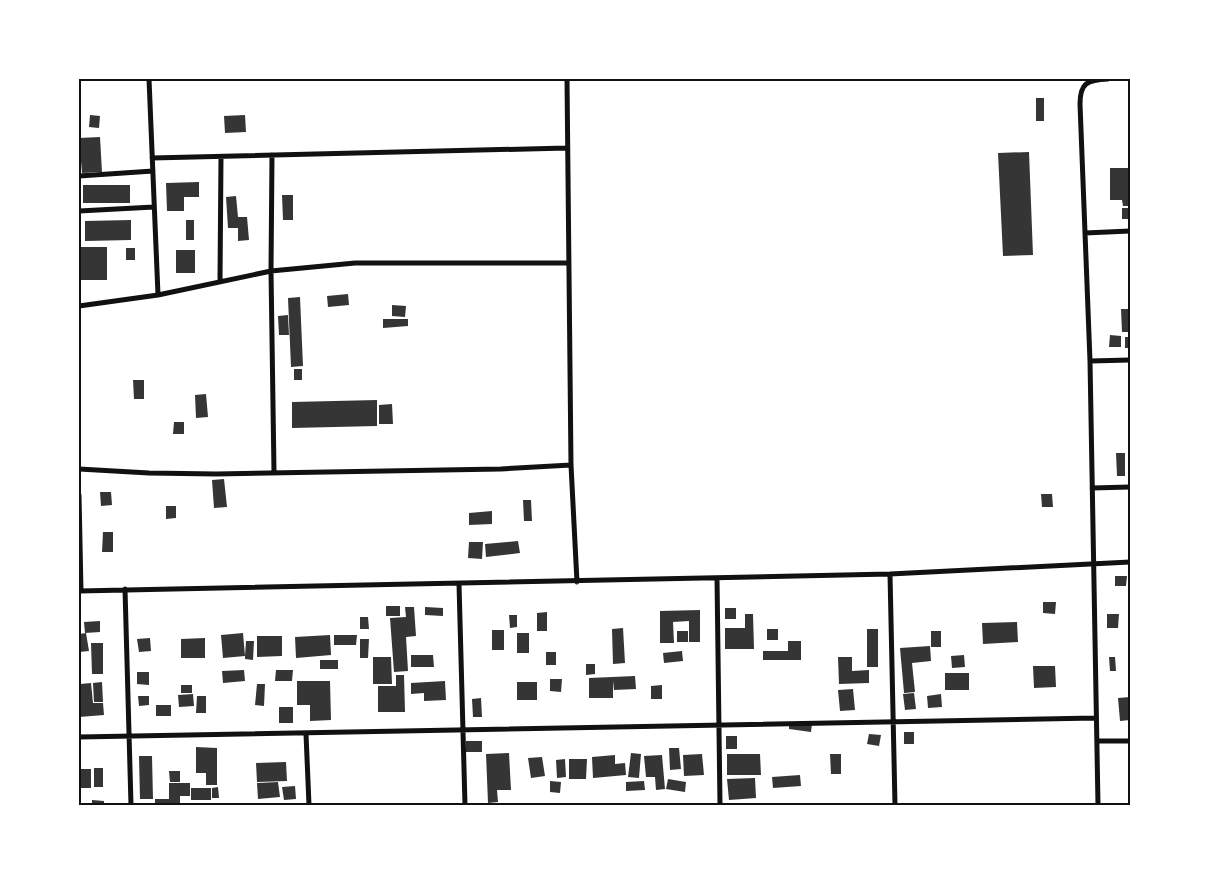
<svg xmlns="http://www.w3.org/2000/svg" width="1209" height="884" viewBox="0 0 1209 884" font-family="Raleway,sans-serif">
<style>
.building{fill:#353535}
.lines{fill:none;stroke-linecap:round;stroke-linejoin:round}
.minor{stroke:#111;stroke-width:5}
.neatline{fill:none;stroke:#111;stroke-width:2}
</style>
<rect width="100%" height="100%" fill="#fff"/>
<!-- building -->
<path class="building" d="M1036 98H1044V121H1036Z
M90 115 100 116 99 128 89 127Z
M245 115 246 132 225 133 224 116Z
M100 137 102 172 82 173 79 138Z
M1029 152 1033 255 1003 256 998 153Z
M1110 168H1130V206H1123L1122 200H1110Z
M199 182V197H184V211H167L166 183Z
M83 185H130V203H83Z
M282 195H293V220H283Z
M236 196 238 217H247L249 240 238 241V228H228L226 197Z
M1122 208H1130V219H1122Z
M131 220V240L85 241V221Z
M186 220H194V240H186Z
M79 247H107V280H79Z
M126 248H135V260H126Z
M176 250H195V273H176Z
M348 294 349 305 328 307 327 296Z
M300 297 303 366 291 367 288 298Z
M392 305 406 306 405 317 392 316Z
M1121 309H1130V332H1122Z
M288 315 289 335H279L278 316Z
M383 319H408V326L383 328Z
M1110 335 1121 336V347H1109Z
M1125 337H1130V348H1125Z
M294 369H302V380H294Z
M133 380H144V399H134Z
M206 394 208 417 196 418 195 395Z
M377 400V426L292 428V402Z
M392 404 393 424H379V405Z
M174 422H184V434H173Z
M1116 453H1125V476H1117Z
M224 479 227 507 214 508 212 480Z
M100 492H111L112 505 101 506Z
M1041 494H1052L1053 507H1042Z
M523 500H531L532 521H524Z
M166 506H176V518L166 519Z
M492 511V524L469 525V513Z
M103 532H113V552H102Z
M518 541 520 553 486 557 485 544Z
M469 542H483L482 559 468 558Z
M1115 576H1127L1126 586H1115Z
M1043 602H1056L1055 614 1043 613Z
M386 606H400V616H386Z
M405 607H414L416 636 406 637 408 671 394 672 390 618 406 617Z
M425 607 443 608V616L425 615Z
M725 608H736V619H725Z
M700 610V642H689V621L673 622 674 643H660V611Z
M547 612V631H537V613Z
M745 614H753L754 649H725V628H745Z
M1107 614H1119L1118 628H1107Z
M509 615H517V627L510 628Z
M360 617H368L369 629H360Z
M100 621V632L85 633 84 622Z
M1017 622 1018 642 983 644 982 623Z
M623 628 625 663 613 664 612 629Z
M767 629H778V640H767Z
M867 629H878V667H867Z
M492 630H504V650H492Z
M677 631H688V642H677Z
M931 631H941V647H931Z
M86 633 89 651 79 652V634Z
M243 633 245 656 246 641H254L253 660 245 659V656L223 658 221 635Z
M517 633H529V653H517Z
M330 635 331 655 296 658 295 637Z
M334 635H357L356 645H334Z
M257 636H282V656L257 657Z
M150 638 151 651 139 652 137 639Z
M205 638V658H181V639Z
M360 639H369L368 658H360Z
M788 641H801V660H763V651H788Z
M91 643H103V674H92Z
M930 646 931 661 912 663 915 692 904 693 900 648Z
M682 651 683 661 664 663 663 653Z
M546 652H556V665H546Z
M411 655H433L434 667H411Z
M964 655 965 667 952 668 951 656Z
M373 657H391L392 684H373Z
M838 657H852V671L869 670V683L839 684Z
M1109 657H1115L1116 671H1110Z
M320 660H338V669H320Z
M586 664H595V674L586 675Z
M1033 666H1055L1056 687 1034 688Z
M244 670 245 681 223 683 222 671Z
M276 670H293L292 681H275Z
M137 672H149V685L137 684Z
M945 673H969V690H945Z
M396 675H404L405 712H378V686H396Z
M635 676 636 689 614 690 613 681V698H589V678Z
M550 679H562L561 692 550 691Z
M297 681H330L331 720 310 721V705H297Z
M445 681 446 700 424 701V693L411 694V683Z
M102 682 103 702H94L93 683Z
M517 682H537V700H517Z
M91 683 93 703H103L104 715 79 717V695L81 694 80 684Z
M257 684H265L264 706 255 705Z
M181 685H192V693H181Z
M662 685V699H651V686Z
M853 689 855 710 840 711 838 690Z
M914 693 916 709 905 710 903 694Z
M193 694 194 706 179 707 178 695Z
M941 694 942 707 928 708 927 696Z
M138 696H149V705L139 706Z
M197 696H206V713H196Z
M1130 697V720L1120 721 1118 698Z
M481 698 482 717H473L472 699Z
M156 705H171V716H156Z
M279 707H293V723H279Z
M789 722 812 724 811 732 789 729Z
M904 732H914V744H904Z
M869 734 881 735 879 746 867 744Z
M726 736H737V749H726Z
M466 741H482V752H466Z
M196 747 217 748V785H206V773H196Z
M669 748H679L681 769 670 770Z
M509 753 511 790H497L498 802 488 803 486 754Z
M631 753 641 754 639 778 628 777Z
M702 754 704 775 684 776 683 755Z
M727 754H760L761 775H727Z
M830 754H841V774H831Z
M615 755V764L625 763 626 775 593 778 592 757Z
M662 755 665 789 656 790 655 777H646L644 756Z
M139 756H152L153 799H140Z
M542 757 545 776 531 778 528 758Z
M565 759 566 777 557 778 556 760Z
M569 759H587L586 779H569Z
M286 762 287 781 257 782 256 763Z
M94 768H103V787H94Z
M79 769H91V788H79Z
M169 771H180V782H170Z
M800 775 801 786 773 788 772 777Z
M755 778 756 798 729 800 727 779Z
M668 779 686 782 685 792 666 789Z
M550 781 561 782 560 793 550 792Z
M644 781 645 790 626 791V782Z
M278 782 280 797 258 799 257 783Z
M169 783H190V796H180V805H155V799H169Z
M295 786 296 799 284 800 282 787Z
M218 787 219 798H212V788Z
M191 788H211V800H191Z
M92 800 104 801V805H92Z"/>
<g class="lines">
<!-- minor -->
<path class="minor" d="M149 79 158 295
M567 79 571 465 577 582
M272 155 271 271 274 472
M152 158 567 148
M79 176 153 171
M79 211 154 207
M1085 233 1130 231
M220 281 221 157
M79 306 158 295 271 271 355 263H569
M1090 361 1130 360
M79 469 149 473 216 474 501 469 571 465
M1092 488 1130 487
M79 495 81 591
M890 574 895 805
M717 578 720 805
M459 584 465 805
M125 589 131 805
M79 591 890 574 1130 562
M306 734 309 805
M79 737 1095 718
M1097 741H1130
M1098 805 1090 361 1080 104C1080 83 1087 80 1108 79"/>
</g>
<!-- border -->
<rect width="1209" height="884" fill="none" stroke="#ffffff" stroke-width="160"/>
<rect x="80" y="80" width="1049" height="724" class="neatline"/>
</svg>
